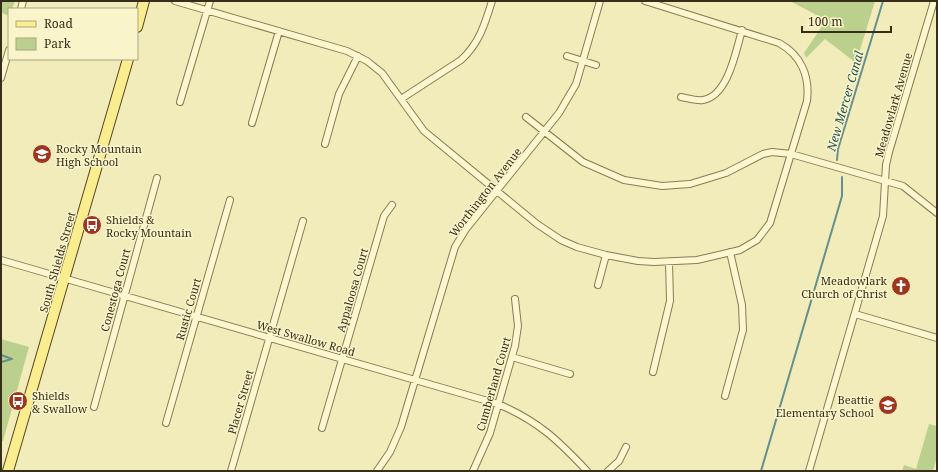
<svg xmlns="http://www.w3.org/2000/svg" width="938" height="472" viewBox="0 0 938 472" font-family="'Noto Serif',serif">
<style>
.green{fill:#bcd08e}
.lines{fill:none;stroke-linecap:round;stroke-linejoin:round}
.stream{stroke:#66908e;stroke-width:2}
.minor-casing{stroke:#8a7b53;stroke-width:8}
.primary-casing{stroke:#574728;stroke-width:12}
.minor{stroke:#fcf7ce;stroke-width:6}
.primary{stroke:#faed8d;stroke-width:10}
.labels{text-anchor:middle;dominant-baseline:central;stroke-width:3;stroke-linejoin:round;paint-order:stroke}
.street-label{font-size:11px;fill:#372e19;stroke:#f9f4ca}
.poi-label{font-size:11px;fill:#372e19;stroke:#f9f4ca;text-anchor:start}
.water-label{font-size:12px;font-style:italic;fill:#275359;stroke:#f9f4ca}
</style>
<rect width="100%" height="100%" fill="#f2ecba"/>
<!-- green -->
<path class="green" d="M1 1H15L12 9H9V16L2 13 1 17Z
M790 1H875L856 63 825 39 806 58 804 53 826 20Z
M1 339 29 347 3 441 1 442Z
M929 424 937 426V457L933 471H902L904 465 916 469Z"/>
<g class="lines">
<!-- stream -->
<path class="stream" d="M837 160 838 149 883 1
M1 355 12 359 1 362
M761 471 842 196V177"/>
<!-- minor casing -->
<g class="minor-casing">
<path id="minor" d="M175 1 347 51 367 61 382 73 424 131 537 224 561 240 577 247 606 255 638 261 654 262 697 260 740 250 757 240 770 223 807 101C810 76 801 55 779 43L645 1
M21 9 23 1
M567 56 596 65
M1 78 9 50
M681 97C687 98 696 101 703 100 728 96 736 51 742 30
M401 99 461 60C479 44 485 24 492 1
M180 102 210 1
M526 117 583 162 624 180 662 186 690 184 726 173 763 154 772 152 791 154 903 186 937 213
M252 123 279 31
M325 144 339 94 358 56
M1 260 498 404C538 421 558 440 587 471
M598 285 606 255
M855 314 937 338
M512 357 570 374
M653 372 670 301 669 262
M725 396 743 330 742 305 730 252
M94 407 157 178
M166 423 230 200
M322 428 384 216 392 205
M231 471 303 221
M377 471 390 452 401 427 455 247 466 229 559 113 576 84 600 1
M473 471 490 433 515 346 518 326 515 299
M608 471 619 461 626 447
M809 471 883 216 886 165 889 152 934 1"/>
</g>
<!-- primary casing -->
<g class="primary-casing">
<path id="primary" d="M137 27 144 1
M8 471 128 59"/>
</g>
<!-- minor -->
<use href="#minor" class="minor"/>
<!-- primary -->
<use href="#primary" class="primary"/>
</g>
<!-- icons -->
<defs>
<g id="school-disc" transform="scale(1)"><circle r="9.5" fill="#9f351d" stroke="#f9f4ca"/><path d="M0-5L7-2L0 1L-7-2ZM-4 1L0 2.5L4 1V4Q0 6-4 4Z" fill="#fff"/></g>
<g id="bus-disc" transform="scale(1)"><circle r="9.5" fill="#9f351d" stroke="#f9f4ca"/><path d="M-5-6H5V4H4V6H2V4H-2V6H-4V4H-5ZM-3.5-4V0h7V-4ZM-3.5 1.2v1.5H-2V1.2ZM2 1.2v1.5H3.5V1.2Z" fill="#fff"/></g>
<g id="church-disc" transform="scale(1)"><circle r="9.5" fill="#9f351d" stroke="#f9f4ca"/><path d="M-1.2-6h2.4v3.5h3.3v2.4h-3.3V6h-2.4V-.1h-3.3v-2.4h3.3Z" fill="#fff"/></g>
</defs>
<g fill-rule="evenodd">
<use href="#school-disc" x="42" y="154"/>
<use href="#bus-disc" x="92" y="225"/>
<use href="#church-disc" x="901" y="286"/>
<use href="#bus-disc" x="18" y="401"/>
<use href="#school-disc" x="888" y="405"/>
</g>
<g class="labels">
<!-- street labels -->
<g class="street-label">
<text transform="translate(893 105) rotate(-74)">Meadowlark Avenue</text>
<text transform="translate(485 192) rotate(-52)">Worthington Avenue</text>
<text transform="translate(57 262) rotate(-74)">South Shields Street</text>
<text transform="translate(115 290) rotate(-75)">Conestoga Court</text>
<text transform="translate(352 290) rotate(-74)">Appaloosa Court</text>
<text transform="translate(188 309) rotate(-74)">Rustic Court</text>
<text transform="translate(306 338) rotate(16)">West Swallow Road</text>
<text transform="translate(493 384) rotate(-74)">Cumberland Court</text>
<text transform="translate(240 402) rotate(-74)">Placer Street</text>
</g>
<!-- poi labels -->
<g class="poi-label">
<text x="56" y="148">Rocky Mountain<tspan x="56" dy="13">High School</tspan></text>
<text x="106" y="219">Shields &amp;<tspan x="106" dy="13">Rocky Mountain</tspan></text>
<text x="887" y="280" text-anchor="end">Meadowlark<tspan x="887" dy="13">Church of Christ</tspan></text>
<text x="32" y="395">Shields<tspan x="32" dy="13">&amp; Swallow</tspan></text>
<text x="874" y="399" text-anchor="end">Beattie<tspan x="874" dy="13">Elementary School</tspan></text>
</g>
<!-- water labels -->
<g class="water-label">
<text transform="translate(845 101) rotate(-74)">New Mercer Canal</text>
</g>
</g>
<!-- border -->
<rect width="938" height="472" fill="none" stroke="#372e19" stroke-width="4"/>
<!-- legend -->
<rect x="8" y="8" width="130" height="52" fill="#f9f4ca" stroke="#aba583"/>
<rect x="16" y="21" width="20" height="6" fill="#faed8d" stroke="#aba583"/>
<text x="44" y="28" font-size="12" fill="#372e19">Road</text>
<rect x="16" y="38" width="20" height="12" fill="#bcd08e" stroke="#aba583"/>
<text x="44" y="48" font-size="12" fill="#372e19">Park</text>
<!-- scale -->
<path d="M802 26v6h89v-6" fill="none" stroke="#372e19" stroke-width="2"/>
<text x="808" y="26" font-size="12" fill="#372e19" stroke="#f9f4ca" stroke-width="3" paint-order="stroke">100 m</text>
</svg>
